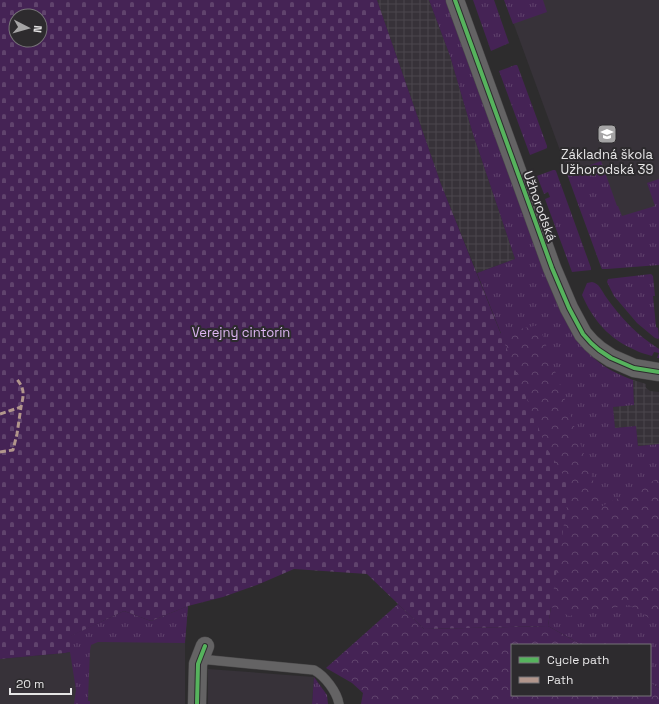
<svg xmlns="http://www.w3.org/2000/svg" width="659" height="704" viewBox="0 0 659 704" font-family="'Space Grotesk',sans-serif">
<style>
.built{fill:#373239}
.industrial{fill:url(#industrial-grid)}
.grass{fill:url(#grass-tufts)}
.forest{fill:url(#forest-crowns)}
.cemetery{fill:url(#cemetery-stones);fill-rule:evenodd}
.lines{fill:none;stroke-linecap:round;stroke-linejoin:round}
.lane-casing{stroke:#4b4a4b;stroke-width:10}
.street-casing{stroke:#4b4a4b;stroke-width:19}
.lane{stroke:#646364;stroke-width:9}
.street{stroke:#646364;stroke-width:18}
.quiet{stroke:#b2968c;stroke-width:3;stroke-dasharray:6 3;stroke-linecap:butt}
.cycleway-casing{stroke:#2d2b2e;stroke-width:6}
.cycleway{stroke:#56b35d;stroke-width:4}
.labels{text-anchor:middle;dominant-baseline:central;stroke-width:4;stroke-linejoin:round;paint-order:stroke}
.poi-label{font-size:13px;fill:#e6e5e6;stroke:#2d2b2e}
.street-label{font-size:13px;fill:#e6e5e6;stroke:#2d2b2e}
.park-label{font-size:13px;fill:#dfb7f4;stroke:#2d2b2e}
</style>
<defs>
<pattern id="industrial-grid" width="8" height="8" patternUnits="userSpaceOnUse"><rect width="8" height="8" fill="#373239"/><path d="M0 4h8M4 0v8" fill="none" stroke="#4a464c"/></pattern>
<pattern id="grass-tufts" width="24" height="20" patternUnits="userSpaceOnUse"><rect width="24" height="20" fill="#452355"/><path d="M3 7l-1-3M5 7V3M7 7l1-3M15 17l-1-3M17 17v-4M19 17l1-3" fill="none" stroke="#60436d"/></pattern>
<pattern id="forest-crowns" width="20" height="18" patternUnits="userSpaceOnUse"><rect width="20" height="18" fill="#452355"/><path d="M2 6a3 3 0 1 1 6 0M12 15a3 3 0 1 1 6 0" fill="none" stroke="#60436d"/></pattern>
<pattern id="cemetery-stones" width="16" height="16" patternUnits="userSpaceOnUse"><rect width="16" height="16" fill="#452355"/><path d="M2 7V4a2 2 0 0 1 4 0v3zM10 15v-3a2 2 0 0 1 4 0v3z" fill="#60436d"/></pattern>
</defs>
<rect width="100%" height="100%" fill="#2d2c2d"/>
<!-- built -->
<path class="built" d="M505 0H659V263L603 268Z
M188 606 185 641V704H0V659L65 653 70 652Z
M208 669 314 677 312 704H208Z"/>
<!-- industrial -->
<path class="industrial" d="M377 0H429L450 56 472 131 515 259 477 273 441 184Z
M633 380 646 384V388L650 391 659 392V444L638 446 636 426 615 428 612 407 634 404Z"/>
<!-- grass -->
<path class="grass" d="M429 0H449L580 343C597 364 608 370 633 380L634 405 613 407 615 428 636 426 638 446 659 444V688L650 683V645H582L548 626 570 486 546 447 477 273 515 259 472 131 450 56Z
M473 0H494L509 43 491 51Z
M504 0H543L547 12 513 24Z
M515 65H517L518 67 547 146V148L545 149 530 155 499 71Z
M601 161 617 206H618L622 216 655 206 647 183 659 179V265L607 269H602L601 267 567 174Z
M553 170H555L556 171 591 268V270L572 272 545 199 550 197 548 192 544 194 537 176Z
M651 274 653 276 655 296H653L656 327 658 328 659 338 658 339 655 338 637 323 614 296 607 282 608 279Z
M592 282C599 283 602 291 606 297 621 318 637 335 659 349V358H657L659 353 654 352 652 356C647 354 640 353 635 350 609 339 593 320 582 295L587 283Z
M188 606 185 643 98 642 91 645 90 651 88 699V701H90V704H74L76 690 70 652V636L124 611 151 621Z
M314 677 327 695 328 704H312Z"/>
<!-- forest -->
<path class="forest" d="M539 325 602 506 659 478V622L658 624 629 605 569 616 554 608 505 594 478 338Z
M398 604 424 629 548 626 582 645H512V695H650V683L659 688V704H361L363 693 352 683 326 668Z"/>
<!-- cemetery -->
<path class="cemetery" d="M0 0H377L441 184 546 447 570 486 548 626 424 629 367 574 294 569 257 585 223 597 188 606 151 621 124 611 71 636 70 652 65 653 0 659ZM16 16H40V40H16Z"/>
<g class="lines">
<!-- lane casing -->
<g class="lane-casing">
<path id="lane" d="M200 659 314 670C325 676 337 692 339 704"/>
</g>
<!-- street casing -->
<g class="street-casing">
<path id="street" d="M455 0 525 193 552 268 569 308 583 334 591 343 599 350 611 358 634 368 659 372
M197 704 198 664 205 646"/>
</g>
<!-- lane -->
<use href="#lane" class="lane"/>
<!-- street -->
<use href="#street" class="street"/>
<!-- quiet -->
<path class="quiet" d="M0 414 21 407C24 394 25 389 16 378
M0 452 13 450 17 434 21 407"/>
<!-- cycleway casing -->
<g class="cycleway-casing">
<path id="cycleway" d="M455 0 525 193 552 268 569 308 583 334 591 343 599 350 611 358 634 368 659 372
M197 704 198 664 205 646"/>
</g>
<!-- cycleway -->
<use href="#cycleway" class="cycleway"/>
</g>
<!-- icons -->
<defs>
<g id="school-square" transform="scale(1)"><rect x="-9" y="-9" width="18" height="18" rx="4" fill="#a5a4a5" stroke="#2d2b2e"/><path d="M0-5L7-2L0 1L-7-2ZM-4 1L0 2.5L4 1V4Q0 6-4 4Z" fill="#fff"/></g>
</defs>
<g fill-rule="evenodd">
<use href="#school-square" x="607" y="134"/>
</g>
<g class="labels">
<!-- poi labels -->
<g class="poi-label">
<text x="607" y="154">Základná škola<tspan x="607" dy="15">Užhorodská 39</tspan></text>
</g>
<!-- street labels -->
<g class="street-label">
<text transform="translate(540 206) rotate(70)">Užhorodská</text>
</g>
<!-- park labels -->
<g class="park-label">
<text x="241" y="332">Verejný cintorín</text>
</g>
</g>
<!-- legend -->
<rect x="511" y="644" width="140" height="52" fill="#2d2b2e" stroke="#777578"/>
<rect x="519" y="657" width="20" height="6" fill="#56b35d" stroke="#777578"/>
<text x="547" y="664" font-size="12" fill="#e6e5e6">Cycle path</text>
<rect x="519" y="677" width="20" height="6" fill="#b2968c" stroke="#777578"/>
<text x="547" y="684" font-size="12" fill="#e6e5e6">Path</text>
<!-- north arrow -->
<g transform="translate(28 28) rotate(96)"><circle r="19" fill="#2d2b2e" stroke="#777578"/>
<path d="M0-3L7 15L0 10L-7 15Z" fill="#a5a4a5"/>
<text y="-6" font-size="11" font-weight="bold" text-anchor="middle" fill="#e6e5e6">N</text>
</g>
<!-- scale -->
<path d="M10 688v6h61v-6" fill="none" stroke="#e6e5e6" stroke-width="2"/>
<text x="16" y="688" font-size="12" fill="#e6e5e6" stroke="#2d2b2e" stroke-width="3" paint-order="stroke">20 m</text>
</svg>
